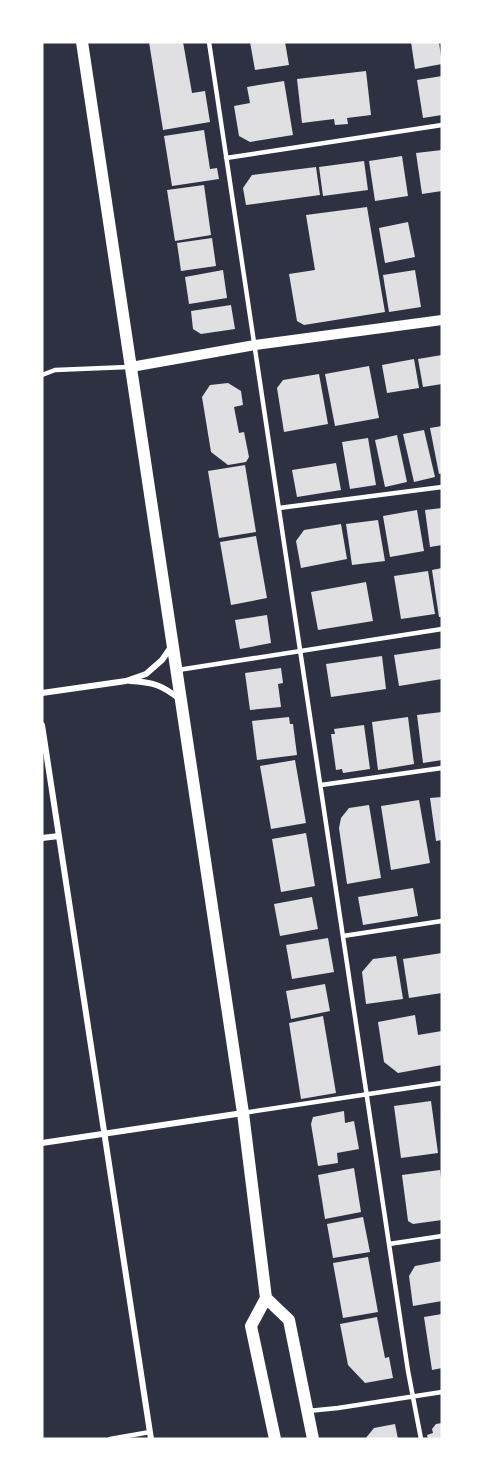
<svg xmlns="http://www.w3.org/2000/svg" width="484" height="1481" viewBox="0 0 484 1481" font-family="Literata,serif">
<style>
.building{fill:#e0e0e3}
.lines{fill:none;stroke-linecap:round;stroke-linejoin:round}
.service{stroke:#fff;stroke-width:4.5}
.minor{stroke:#fff;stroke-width:6}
.tertiary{stroke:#fff;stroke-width:10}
.secondary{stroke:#fff;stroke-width:12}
</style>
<rect width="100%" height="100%" fill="#2d3142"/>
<!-- building -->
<path class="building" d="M149 42H183L192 93 205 91 210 122 163 130Z
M250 42H285L289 65 255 70Z
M411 42H439L442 64 415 69Z
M366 71 371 115 347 118 348 124 335 125 334 119 302 123 297 79Z
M442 76V115L423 118 417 80Z
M284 81 293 135 250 142 239 136 234 106 250 103 247 87Z
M204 130 210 169 217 168 219 179 172 186 164 136Z
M442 150V191L422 194 416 153Z
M402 156 408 196 375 201 369 161Z
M364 161 368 190 323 196 319 167Z
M316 167 320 195 246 205 243 188 252 175Z
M204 185 211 235 175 241 167 190Z
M367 207 385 312 304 325 297 321 289 274 315 270 306 215Z
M408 222 415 257 385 263 379 228Z
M212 238 216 266 181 271 177 243Z
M223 270 227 298 189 304 185 277Z
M415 270 421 307 389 312 383 275Z
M231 305 235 329 201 334 193 329 191 311Z
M442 355V384L423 387 418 359Z
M414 359 419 388 387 393 382 365Z
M369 366 379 418 335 426 325 374Z
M319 374 328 424 284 432 277 388 283 380Z
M228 383 241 391 243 405 234 407 239 433 244 432 249 457 246 462 228 465 211 452 202 397 210 385Z
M442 426V473L439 474 430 428Z
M424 430 435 477 414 482 403 434Z
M397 435 407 482 385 487 375 440Z
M368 438 376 485 350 489 342 442Z
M336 463 341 490 297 497 292 470Z
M245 465 256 532 219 538 208 471Z
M442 508V545L430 547 425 510Z
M417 510 424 551 390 557 383 516Z
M378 520 385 561 352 565 346 524Z
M341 524 347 559 301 568 296 541 304 530Z
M256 536 267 598 231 605 220 542Z
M442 568V617H439L432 570Z
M428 571 435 614 401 619 394 576Z
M366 582 373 621 318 630 311 592Z
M267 615 271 643 240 649 235 620Z
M442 648V679L399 686 394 655Z
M382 656 386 689 331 697 326 664Z
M281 668 283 683 278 684 281 707 250 710 245 673Z
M442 712V760L423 763 417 715Z
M289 717 290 724H293L297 755 257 760 252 721Z
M408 717 414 764 378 770 372 722Z
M364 725 370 769 343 773 342 769 336 770 331 734H335L334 729Z
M295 760 306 823 271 829 260 766Z
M442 797V840L436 841 430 798Z
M419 800 430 863 391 870 381 806Z
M369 805 381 878 347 884 339 828 341 818 349 808Z
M306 833 315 886 281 892 272 839Z
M413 888 418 916 363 925 358 897Z
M312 897 318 929 280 936 274 904Z
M328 938 334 972 292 979 286 945Z
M442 953V993L409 998 403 959Z
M396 956 403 999 366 1004 362 972 373 959Z
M325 984 330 1011 291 1019 286 991Z
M415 1015 418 1035 442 1031V1065L398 1073 384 1062 378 1022Z
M323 1016 336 1093 301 1099 289 1023Z
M431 1101 438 1153 401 1158 394 1106Z
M344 1111 345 1123 354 1121 359 1149 337 1153 338 1163 318 1166 311 1124 313 1117Z
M354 1168 361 1212 325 1219 318 1175Z
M440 1170 442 1187V1220L413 1224 408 1221 402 1175Z
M363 1217 370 1252 333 1258 327 1224Z
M368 1257 378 1312 343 1318 333 1263Z
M442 1261V1301L413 1306 409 1276 415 1266Z
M442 1314V1368L432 1370 424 1317Z
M377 1317 385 1358 389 1357 393 1378 365 1383 348 1365 340 1324Z
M442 1423V1439H428L427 1435 433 1433 432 1429 436 1424Z
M395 1424 398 1439H365L374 1428Z"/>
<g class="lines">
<!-- service -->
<path class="service" d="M209 42 408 1371 421 1439
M226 158 442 125
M42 375 55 370 128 367
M279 508 442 487
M178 670 442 629
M321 785 442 768
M343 936 442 921
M243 1113 442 1083
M389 1244 442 1236
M308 1411 338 1408 442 1392
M110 1439 150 1432"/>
<!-- minor -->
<path class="minor" d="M130 681C153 682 162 685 181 700
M42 693 126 681 146 674 162 660 171 647
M42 725 151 1439
M42 838 59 836
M42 1143 243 1113"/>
<!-- tertiary -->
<path class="tertiary" d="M131 367 255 345 442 320"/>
<!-- secondary -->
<path class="secondary" d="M82 42 243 1113 266 1298 251 1326 275 1439
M266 1298 289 1320 313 1439"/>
</g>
<!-- border -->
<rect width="484" height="1481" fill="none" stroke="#ffffff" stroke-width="87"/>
</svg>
